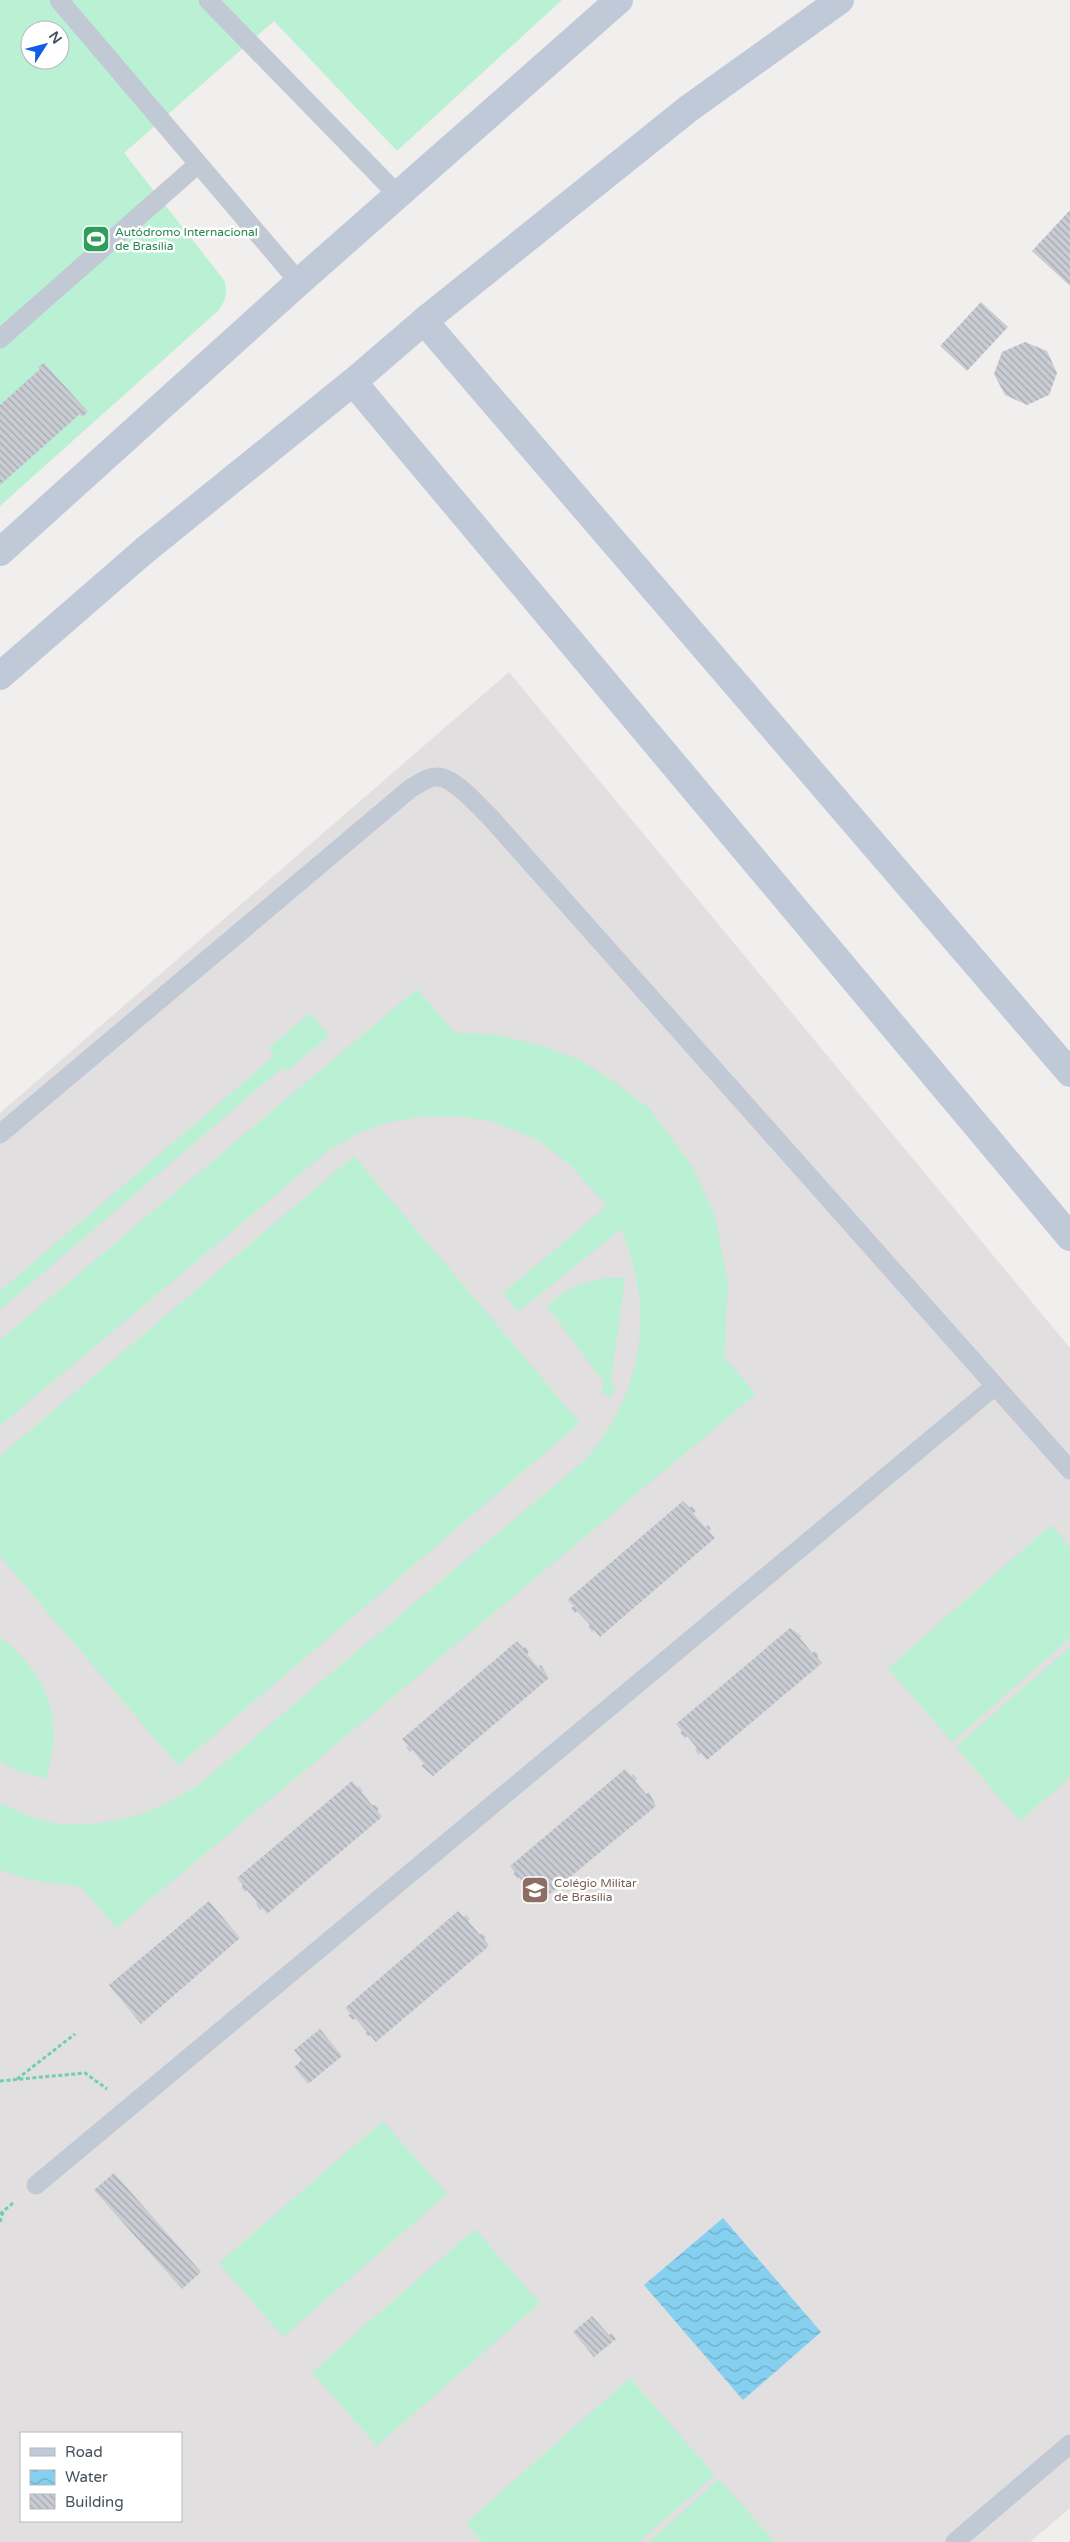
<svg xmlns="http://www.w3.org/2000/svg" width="1070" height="2542" viewBox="0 0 1070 2542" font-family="'Varela Round',sans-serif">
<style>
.education{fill:#e2dfe0;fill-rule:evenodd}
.garden{fill:#baf0d4;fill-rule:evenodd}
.water{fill:url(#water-waves)}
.building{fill:url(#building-back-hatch)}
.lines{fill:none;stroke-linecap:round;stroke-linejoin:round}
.path{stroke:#71d0a9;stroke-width:3;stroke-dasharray:4 2.5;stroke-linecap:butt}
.lane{stroke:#c1c9d4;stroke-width:19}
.secondary{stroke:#c0c9d8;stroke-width:28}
.labels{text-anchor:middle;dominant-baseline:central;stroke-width:5;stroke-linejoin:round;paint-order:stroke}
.leisure-label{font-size:12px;fill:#27864d;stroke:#fff;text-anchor:start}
.education-label{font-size:12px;fill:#785e54;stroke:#fff;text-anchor:start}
</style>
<defs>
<pattern id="water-waves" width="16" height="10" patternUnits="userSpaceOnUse" patternTransform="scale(1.25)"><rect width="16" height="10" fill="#86d0ef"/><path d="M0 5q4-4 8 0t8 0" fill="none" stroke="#6fabc5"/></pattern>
<pattern id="building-back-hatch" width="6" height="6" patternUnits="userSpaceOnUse" patternTransform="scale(1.25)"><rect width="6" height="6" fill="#caccd4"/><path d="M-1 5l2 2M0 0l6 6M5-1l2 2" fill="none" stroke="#a6a8af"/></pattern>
</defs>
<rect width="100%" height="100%" fill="#f1eeee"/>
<!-- education -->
<path class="education" d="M509 672 1070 1348V2508L1030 2542H0V1113ZM21 2433H181V2521H21Z"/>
<!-- garden -->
<path class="garden" d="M0 0H562L397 151 274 21 124 153 224 280C228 292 226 299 219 310L0 506ZM30 30H60V60H30Z
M417 989 455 1033 492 1034 537 1044 578 1059 610 1079 650 1109 692 1166 715 1216 728 1282 724 1357 756 1394 116 1928 81 1887 31 1880 0 1870V1803C17 1811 36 1820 54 1823 84 1827 121 1822 149 1811 166 1805 182 1794 197 1786L586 1459C643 1391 656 1312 621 1229L518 1312 503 1293 607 1206 569 1164 538 1140 491 1121 456 1116 418 1117 386 1123 359 1133 329 1150 0 1426V1340Z
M310 1013 329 1036 287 1071 283 1067 0 1310V1291L274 1056 268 1049Z
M354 1156 580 1423 178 1766 0 1556V1456Z
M604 1278H625L611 1382 616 1390 610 1397 601 1392 604 1383 547 1306C564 1290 581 1283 604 1278Z
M1051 1525 1070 1547V1638L952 1742 888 1668Z
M0 1637C49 1675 64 1719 46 1779L16 1770 0 1761Z
M1070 1647V1777L1020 1821 956 1747Z
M383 2121 447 2194 283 2337 219 2263Z
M475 2229 540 2303 377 2446 312 2372Z
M630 2378 715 2475 639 2542H482L466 2523Z
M719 2479 775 2542H649Z"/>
<!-- water -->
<path class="water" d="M723 2218 821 2332 743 2400 644 2285Z"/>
<!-- building -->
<path class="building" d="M1070 210V286L1032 251Z
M981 302 1008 327 967 371 940 346Z
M1025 342 1047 351 1057 373 1049 395 1027 405 1005 395 994 374 1002 352Z
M44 363 88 412 82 417 80 414 0 485V405L40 369 38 367Z
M683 1501 690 1508 692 1506 696 1511 693 1513 705 1527 708 1525 711 1529 709 1531 715 1538 600 1637 594 1630 592 1632 588 1627 590 1625 577 1611 575 1613 571 1608 574 1606 567 1600Z
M790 1628 802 1636 800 1638 812 1653 815 1651 819 1656 817 1657 822 1663 707 1760 701 1753 699 1755 695 1750 697 1748 687 1736 685 1738 680 1733 682 1731 676 1724Z
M517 1641 523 1648 526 1647 529 1652 527 1654 538 1667 541 1665 549 1678 433 1776 421 1766 424 1764 412 1750 410 1752 406 1747 408 1746 402 1739Z
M625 1769 631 1776 633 1774 637 1779 635 1781 646 1794 649 1792 656 1806 540 1902 530 1893 531 1891 519 1877 518 1879 513 1874 515 1872 510 1866Z
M352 1781 358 1788 359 1786 363 1791 361 1792 373 1806 374 1804 379 1809 377 1810 382 1817 267 1914 262 1908 260 1910 256 1904 257 1902 247 1890 245 1892 241 1887 243 1885 237 1878Z
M209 1901 240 1938 141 2024 109 1985Z
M458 1911 464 1917 466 1915 470 1919 468 1921 480 1935 482 1933 486 1937 484 1939 489 1946 376 2042 370 2035 368 2037 365 2033 367 2032 355 2018 353 2020 348 2015 351 2014 345 2008Z
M320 2029 342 2056 308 2084 294 2067 302 2060 294 2050Z
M114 2173 201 2272 182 2289 94 2190Z
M592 2316 609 2335 612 2333 616 2339 594 2357 573 2332Z"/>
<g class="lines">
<!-- path -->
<path class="path" d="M17 2079 75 2034
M0 2081 85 2073 107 2089
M0 2214 13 2203
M0 2222 3 2212"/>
<!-- lane -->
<path class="lane" d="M59 0 299 282
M208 0 398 195
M0 339 198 164
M0 1134 411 788C419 784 427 777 436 777 453 775 478 806 490 817L1070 1470
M36 2185 995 1386
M955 2542 1070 2444"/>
<!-- secondary -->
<path class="secondary" d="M424 321 1070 1073
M353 382 1070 1237
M0 552 299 282 619 0
M0 676 145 550 353 382 424 321 688 109 840 0"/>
</g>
<!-- icons -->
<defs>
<g id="stadium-square" transform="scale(1.4375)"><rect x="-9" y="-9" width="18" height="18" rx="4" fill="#2e9e5b" stroke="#fff"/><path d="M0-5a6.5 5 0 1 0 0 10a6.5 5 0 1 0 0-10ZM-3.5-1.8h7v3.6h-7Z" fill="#fff"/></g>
<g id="school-square" transform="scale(1.4375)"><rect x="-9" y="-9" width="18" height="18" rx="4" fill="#8d6e63" stroke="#fff"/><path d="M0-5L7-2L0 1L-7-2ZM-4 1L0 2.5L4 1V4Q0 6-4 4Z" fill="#fff"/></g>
</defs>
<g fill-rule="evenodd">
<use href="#stadium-square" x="96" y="239"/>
<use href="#school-square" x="535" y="1890"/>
</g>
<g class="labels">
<!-- leisure labels -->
<g class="leisure-label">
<text x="115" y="232">Autódromo Internacional<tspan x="115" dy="14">de Brasília</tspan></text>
</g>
<!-- education labels -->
<g class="education-label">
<text x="554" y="1883">Colégio Militar<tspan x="554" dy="14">de Brasília</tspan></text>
</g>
</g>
<!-- legend -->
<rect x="20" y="2432" width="162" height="90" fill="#ffffff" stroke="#b5b9be"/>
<rect x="30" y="2448" width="25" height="8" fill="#c0c9d8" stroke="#b5b9be"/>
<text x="65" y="2457" font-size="15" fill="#46505c">Road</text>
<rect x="30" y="2470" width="25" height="15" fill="url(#water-waves)" stroke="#b5b9be"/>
<text x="65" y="2482" font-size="15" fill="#46505c">Water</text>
<rect x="30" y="2494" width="25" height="15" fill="url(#building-back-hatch)" stroke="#b5b9be"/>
<text x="65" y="2507" font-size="15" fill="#46505c">Building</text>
<!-- north arrow -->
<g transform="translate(45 45) rotate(54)"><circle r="24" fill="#ffffff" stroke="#b5b9be"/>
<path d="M0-4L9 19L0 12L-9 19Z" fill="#125de6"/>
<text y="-8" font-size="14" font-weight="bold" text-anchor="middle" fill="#46505c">N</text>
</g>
</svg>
